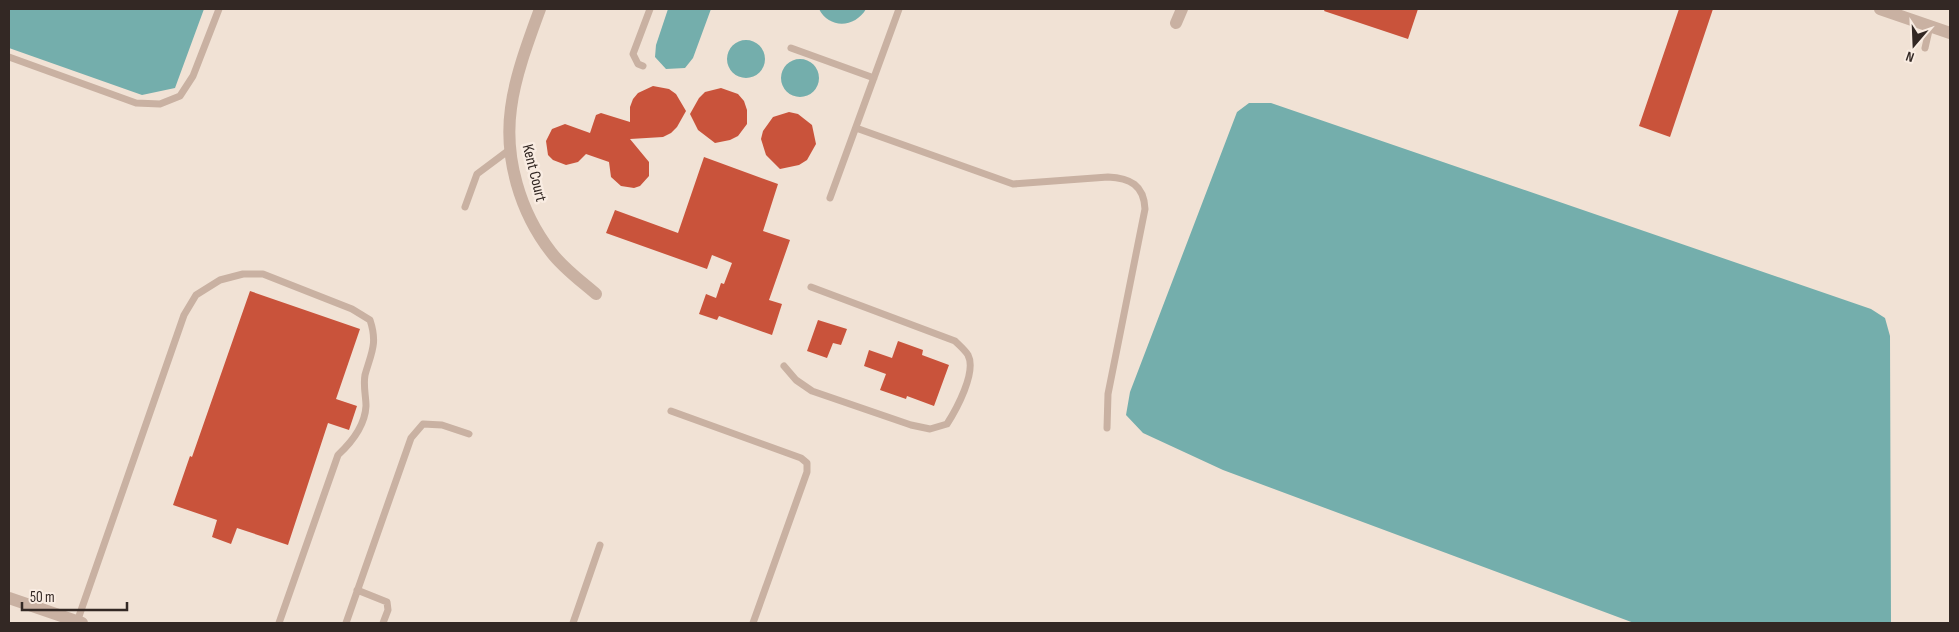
<svg xmlns="http://www.w3.org/2000/svg" width="1959" height="632" viewBox="0 0 1959 632" font-family="'Sofia Sans Condensed',sans-serif">
<style>
.water{fill:#74aeac}
.building{fill:#c9533b}
.lines{fill:none;stroke-linecap:round;stroke-linejoin:round}
.service{stroke:#c9b1a2;stroke-width:7}
.minor{stroke:#c9b1a2;stroke-width:12}
.tertiary{stroke:#c9b1a2;stroke-width:12}
.labels{text-anchor:middle;dominant-baseline:central;stroke-width:5;stroke-linejoin:round;paint-order:stroke}
.street-label{font-size:16px;fill:#332824;stroke:#f9ece2}
</style>
<rect width="100%" height="100%" fill="#f1e2d5"/>
<!-- water -->
<path class="water" d="M9 9H204L175 88 142 95 9 48Z
M668 9H711L693 58 685 68 666 69 655 57 656 45Z
M819 9H866C855 28 829 29 819 9Z
M727 59a19 19 0 1 1 38 0a19 19 0 1 1-38 0Z
M781 78a19 19 0 1 1 38 0a19 19 0 1 1-38 0Z
M1249 103H1271L1871 309 1885 318 1890 336 1891 623H1634L1223 470 1143 433 1126 415 1130 392 1237 112Z"/>
<!-- building -->
<path class="building" d="M1325 9H1418L1408 39 1324 11Z
M1679 9H1713L1670 137 1639 126Z
M653 86 669 89 676 94 686 111 677 127 671 133 663 137 630 139 649 162V176L640 186 634 188 621 186 611 177 609 162 586 154 578 162 566 165 553 160 548 155 546 141 552 129 565 124 590 133 596 115 601 113 630 122V107L633 99 638 93Z
M721 88 738 94 744 101 747 110V124L738 136 730 140 715 143 698 130 690 114 699 98 705 92Z
M789 112 798 114 812 125 816 144 807 160 799 165 780 169 766 155 761 139 763 131 773 117Z
M704 157 778 184 763 231 790 240 769 300 782 304 772 335 719 316 717 320 699 314 706 294 716 298 721 283 724 284 732 263 712 255 707 269 606 233 615 210 678 233Z
M250 291 360 329 336 399 357 406 349 430 328 423 288 545 237 528 231 544 212 537 217 520 173 505 190 456 192 457Z
M818 320 847 329 841 345 833 343 827 358 807 351Z
M898 341 923 350 922 355 949 365 934 406 907 396 906 399 880 390 886 374 864 366 869 350 892 358Z"/>
<g class="lines">
<!-- service -->
<path class="service" d="M791 48 874 78
M1925 48 1930 26
M9 57 136 103 160 104 180 96 193 76 219 9
M643 66 638 64 633 54 650 9
M856 128 1013 184 1108 177C1130 178 1144 185 1145 209L1108 394 1107 428
M830 198 899 9
M465 207 477 174 509 150
M784 366 796 380 812 391 911 425 930 429 947 424C956 410 977 372 968 355 965 350 959 345 955 341L811 287
M671 411 801 458 807 463V472L753 623
M357 590 387 602 388 610 383 623
M77 622 184 315 196 295 220 280 243 274H263L352 309 370 320C378 344 371 353 365 375 363 386 366 396 366 406 365 426 352 442 338 455L279 623
M346 623 411 438 423 424 442 425 469 434
M573 623 600 545"/>
<!-- minor -->
<path class="minor" d="M540 9C529 39 515 76 511 108 504 158 520 212 551 252 563 268 581 281 596 294
M1880 9 1950 33
M1176 23 1182 9"/>
<!-- tertiary -->
<path class="tertiary" d="M9 598 82 623"/>
</g>
<g class="labels">
<!-- street labels -->
<g class="street-label">
<text transform="translate(534 173) rotate(76)">Kent Court</text>
</g>
</g>
<!-- border -->
<rect width="1959" height="632" fill="none" stroke="#332824" stroke-width="20"/>
<!-- north arrow -->
<g transform="translate(1914 45) rotate(199)" stroke="#f9ece2" stroke-width="4" paint-order="stroke">
<path d="M0-4L9 19L0 12L-9 19Z" fill="#332824"/>
<text y="-8" font-size="14" font-weight="bold" text-anchor="middle" fill="#332824">N</text>
</g>
<!-- scale -->
<path d="M22 602v8h105v-8" fill="none" stroke="#332824" stroke-width="2.5"/>
<text x="30" y="602" font-size="15" fill="#332824" stroke="#f9ece2" stroke-width="4" paint-order="stroke">50 m</text>
</svg>
